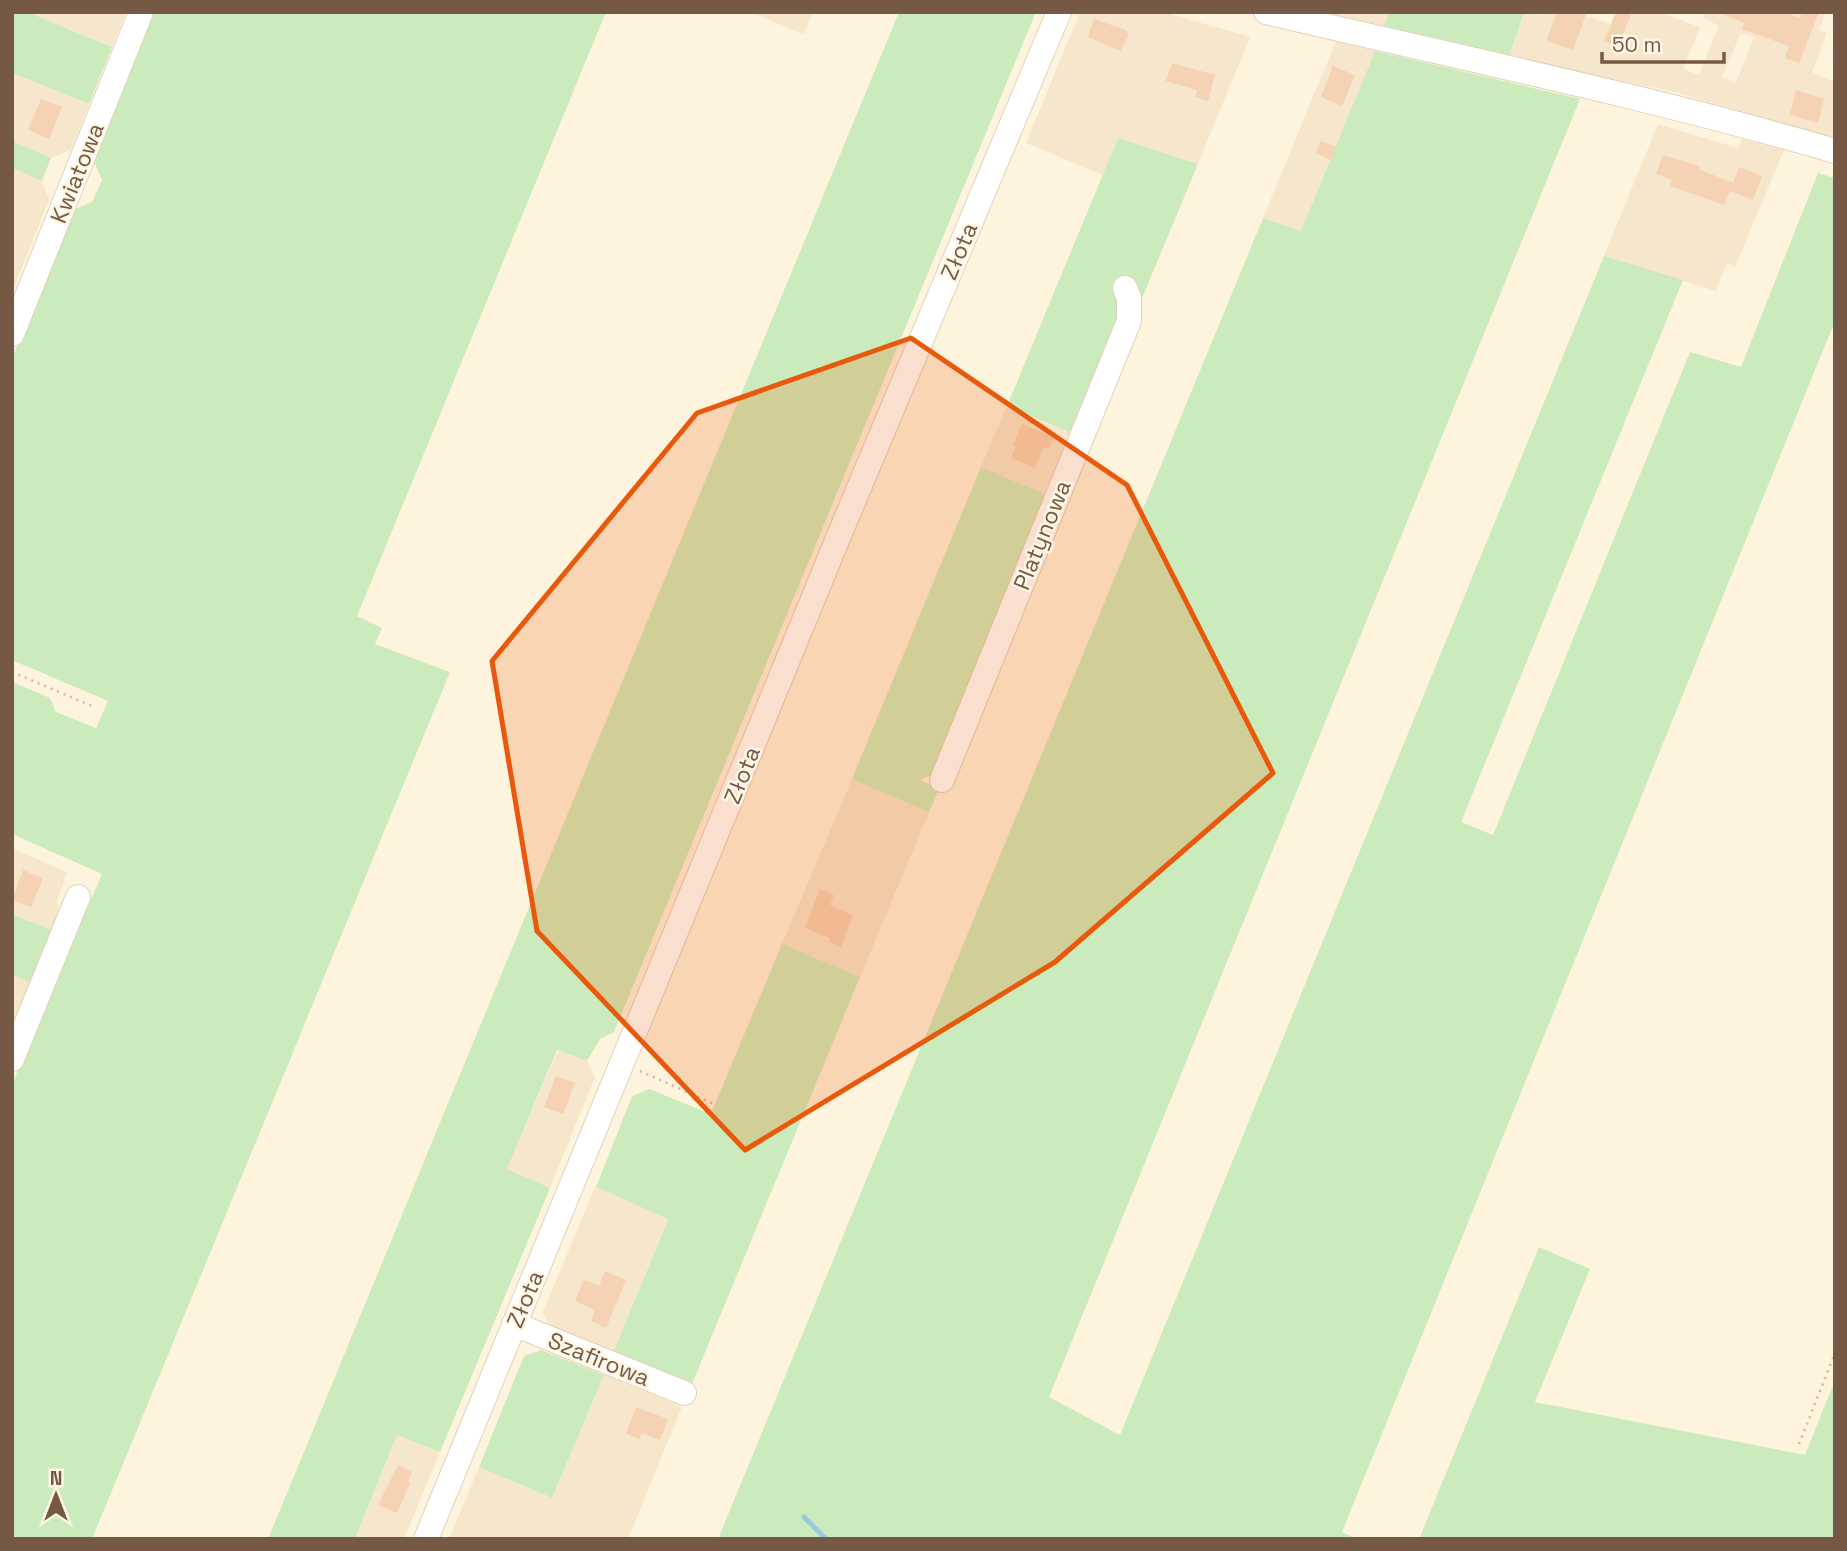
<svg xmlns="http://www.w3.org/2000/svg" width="1847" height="1551" viewBox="0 0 1847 1551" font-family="'Space Grotesk',sans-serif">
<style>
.residential{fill:#f6e6cc;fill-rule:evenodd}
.green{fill:#ccebbc}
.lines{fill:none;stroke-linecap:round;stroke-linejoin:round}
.stream{stroke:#97cbda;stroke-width:5}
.building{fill:#f5d2b4}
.minor-casing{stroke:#e2d0ba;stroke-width:26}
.path{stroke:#d9b698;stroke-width:2.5;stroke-dasharray:2 5;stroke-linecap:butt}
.minor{stroke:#fff;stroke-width:24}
.marked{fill:#e8590c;fill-opacity:0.2;stroke:#e8590c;stroke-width:5;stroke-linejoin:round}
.labels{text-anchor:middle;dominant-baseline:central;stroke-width:5;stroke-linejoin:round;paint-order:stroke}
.street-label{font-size:23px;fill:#755945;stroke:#fff7e6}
</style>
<rect width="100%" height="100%" fill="#fef4de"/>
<!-- residential -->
<path class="residential" d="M27 12H126L112 47Z
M750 12H813L804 34Z
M1080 12H1172L1171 14 1177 16 1250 37 1198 164 1118 138 1103 175 1026 143Z
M1318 12H1388L1384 28Z
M1524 12 1543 15 1544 12H1573L1611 24 1604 41 1618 47 1631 14 1628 12H1659L1700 27 1683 69 1699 75 1719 26 1703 18 1706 12H1826L1819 30 1827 33 1812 72 1835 82V139L1674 92 1509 56ZM1741 33 1754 37 1736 83 1722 77Z
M1336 41 1375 51 1301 232 1263 218Z
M12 73 89 104 71 150 51 158 12 141Z
M1658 124 1738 148 1742 139 1784 150 1735 267 1727 263 1716 291 1604 256Z
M12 168 42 181 49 200 12 292Z
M1007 406 1075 434 1049 496 981 467Z
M852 779 929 812 860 977 782 944Z
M12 848 67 872 57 902 62 916 56 932 12 914Z
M12 975 34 984 12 1037Z
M558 1050 587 1061 595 1077 550 1188 507 1169Z
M595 1187 668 1218 613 1353 550 1329 543 1312Z
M604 1375 682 1407 628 1539H449L479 1467 552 1498Z
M397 1435 440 1452 404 1539H355Z"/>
<!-- green -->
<path class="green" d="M12 12H27L112 47 89 104 12 73Z
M152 12H606L357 616 382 628 375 644 450 672 92 1539H12V1084L102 874 12 834V682L50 698 56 712 96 728 108 701 12 660V358L73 210 92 202 102 180 93 160Z
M899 12H1036L614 1032 600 1039 587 1061 557 1050 507 1169 550 1188 440 1452 397 1435 355 1539H268Z
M1388 12H1524L1509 56 1384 28Z
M1375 51 1580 99 1049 1397 1120 1435 1604 256 1683 280 1461 822 1493 835 1690 352 1741 367 1818 173 1835 178V321L1342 1532 1357 1539H718L1263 218 1301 231Z
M1118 138 1198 164 1137 310 1116 305 1122 319 1075 434 1007 406Z
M12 141 51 158 42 181 12 168Z
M981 467 1049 496 934 774 920 780 939 789 929 812 852 779Z
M12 914 56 932 34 984 12 975Z
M782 944 860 977 692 1384 613 1353 668 1219 596 1187 632 1096 649 1089 711 1114Z
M1539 1247 1590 1269 1535 1402 1805 1455 1835 1380V1539H1419Z
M541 1350 604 1375 552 1498 479 1467 524 1356Z"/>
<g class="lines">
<!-- stream -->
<path class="stream" d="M804 1517 826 1539"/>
</g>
<!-- building -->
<path class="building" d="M1557 12H1587L1573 50 1546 41Z
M1616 12H1632L1618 47 1604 41Z
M1718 12H1784L1800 18 1802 12H1819L1799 63 1785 58 1789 46 1742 29 1744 23Z
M1094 19 1126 30 1129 35 1120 51 1088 37Z
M1172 63 1215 75 1208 101 1195 97 1197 90 1166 81Z
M1333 66 1355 75 1342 106 1321 97Z
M1796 90 1824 99 1818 123 1790 115Z
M41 99 62 107 49 139 28 130Z
M1321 141 1336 147 1331 160 1316 153Z
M1663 155 1700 166 1698 169 1733 183 1739 167 1762 176 1753 200 1730 191 1724 205 1670 186 1672 180 1656 174Z
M1022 424 1054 437 1049 449 1044 447 1035 468 1011 458 1016 446 1013 445Z
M23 870 43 878 31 907 12 900Z
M820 889 834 895 830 905 853 915 841 947 829 942 830 938 805 928Z
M556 1076 575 1083 563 1114 544 1107Z
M605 1271 626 1280 606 1328 591 1321 595 1310 575 1301 584 1280 599 1286Z
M636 1407 668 1419 660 1440 642 1433 639 1439 626 1434Z
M398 1465 412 1472 408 1481 411 1482 397 1513 378 1505Z"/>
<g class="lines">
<!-- minor casing -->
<g class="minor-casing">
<path id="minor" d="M1266 12C1456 57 1647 96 1835 151
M12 334 141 12
M942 780 1129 321V298L1125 288
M12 1059 78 897
M514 1324 684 1393
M426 1539 843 526 1059 12"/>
</g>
<!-- path -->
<path class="path" d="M12 672 92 706
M640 1071 714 1104
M1799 1444 1835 1353"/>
<!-- minor -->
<use href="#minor" class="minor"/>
</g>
<!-- marked area -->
<path class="marked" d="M911 338 1127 485 1273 773 1055 962 745 1150 537 931 492 661 697 413Z"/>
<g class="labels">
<!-- street labels -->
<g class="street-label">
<text transform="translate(77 173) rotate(-68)">Kwiatowa</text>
<text transform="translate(959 251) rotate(-67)">Złota</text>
<text transform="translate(1042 535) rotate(-68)">Platynowa</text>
<text transform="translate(742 775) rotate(-68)">Złota</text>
<text transform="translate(525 1299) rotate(-67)">Złota</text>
<text transform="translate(599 1359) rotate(22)">Szafirowa</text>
</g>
</g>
<!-- border -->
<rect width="1847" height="1551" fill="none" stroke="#755945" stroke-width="28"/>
<!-- north arrow -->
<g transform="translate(56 1495)" stroke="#fff7e6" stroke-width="5" paint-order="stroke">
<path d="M0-5L12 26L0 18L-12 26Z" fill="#755945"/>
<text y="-10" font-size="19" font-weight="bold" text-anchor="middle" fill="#755945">N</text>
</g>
<!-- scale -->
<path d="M1602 52v10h122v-10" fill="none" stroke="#755945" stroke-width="3.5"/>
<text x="1612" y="52" font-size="21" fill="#755945" stroke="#fff7e6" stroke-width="5" paint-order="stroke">50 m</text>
</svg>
